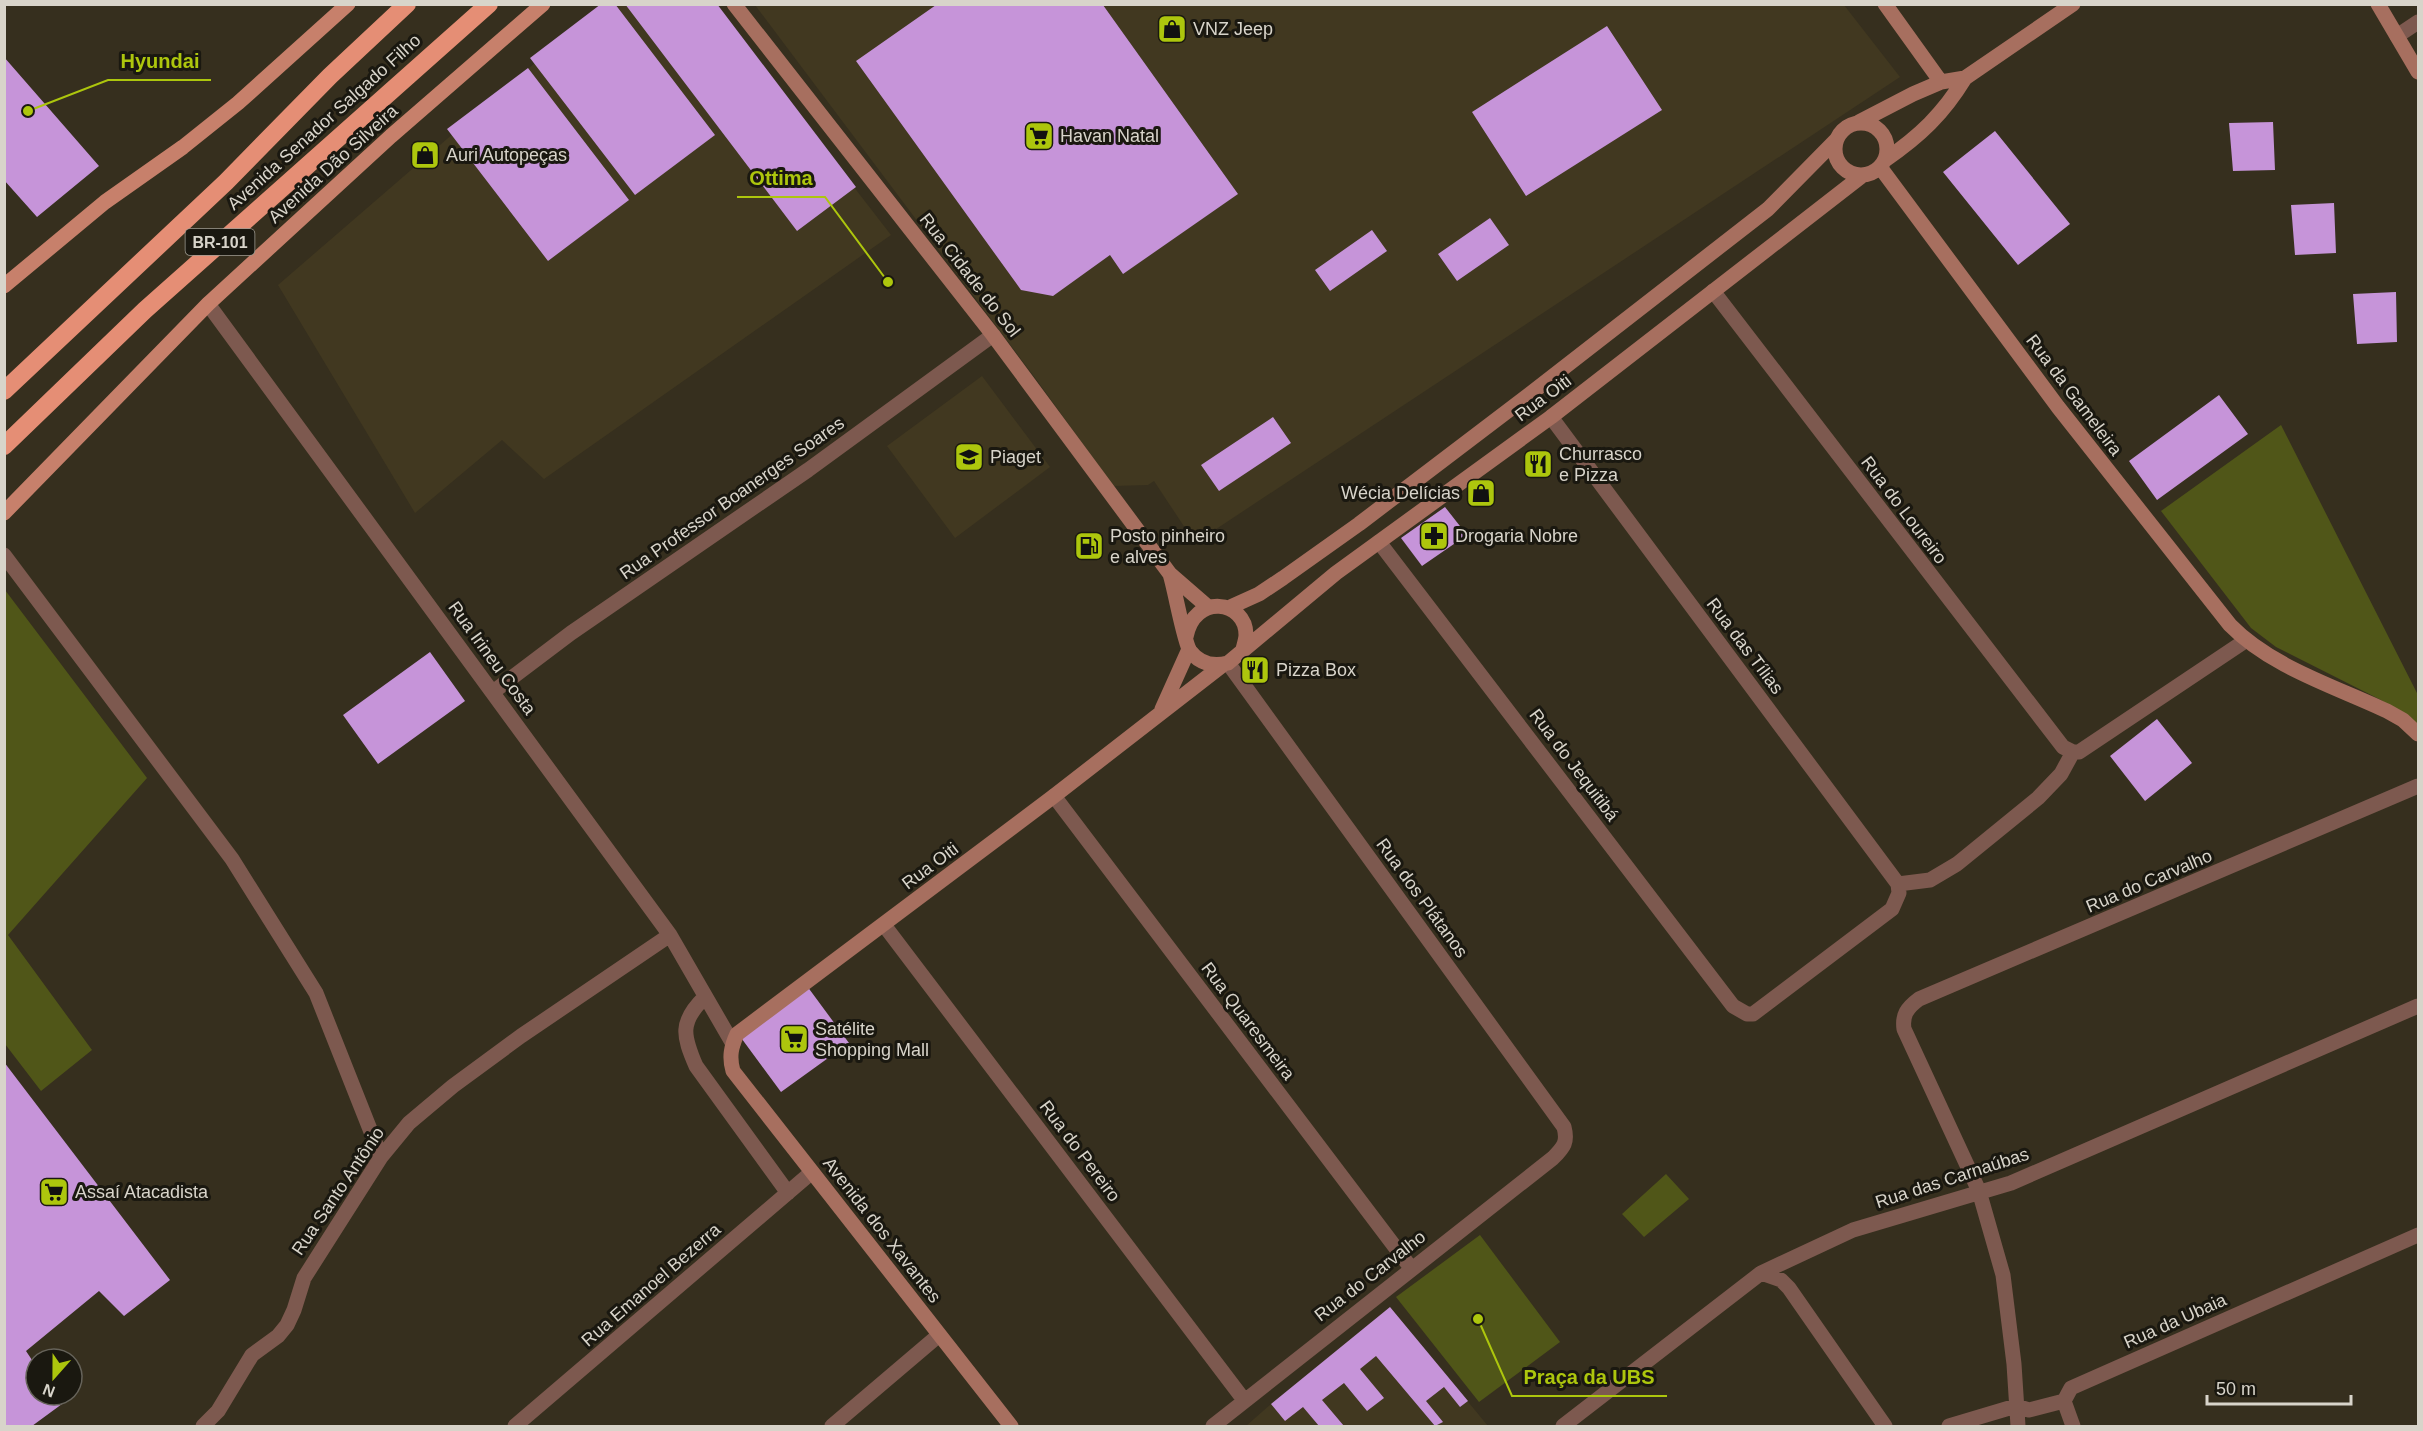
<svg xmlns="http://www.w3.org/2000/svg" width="2423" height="1431" viewBox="0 0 2423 1431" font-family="Arial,sans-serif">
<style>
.built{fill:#413820}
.green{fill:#505618}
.building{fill:#c694d9}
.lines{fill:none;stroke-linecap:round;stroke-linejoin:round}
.street{stroke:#7d594f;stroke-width:15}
.secondary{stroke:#a76f5f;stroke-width:15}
.primary{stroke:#c7806b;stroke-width:15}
.highway{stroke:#e58e75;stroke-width:18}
.labels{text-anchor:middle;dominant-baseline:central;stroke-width:6;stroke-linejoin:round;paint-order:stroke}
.shield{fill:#1a1810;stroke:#9f9c92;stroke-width:1.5}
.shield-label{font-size:16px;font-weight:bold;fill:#d8d4ca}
.poi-label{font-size:18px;fill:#d8d4ca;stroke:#1a1810;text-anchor:start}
.street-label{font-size:18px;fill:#d8d4ca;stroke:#1a1810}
.leader{fill:none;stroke:#adc60d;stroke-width:2}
.callout-dot{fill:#adc60d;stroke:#1a1810;stroke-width:2}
.callout-label{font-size:20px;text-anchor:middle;font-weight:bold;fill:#adc60d;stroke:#1a1810;stroke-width:6;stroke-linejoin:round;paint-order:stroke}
</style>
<rect width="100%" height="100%" fill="#362f1e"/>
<!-- built -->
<path class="built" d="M602 5H713L891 235 544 479 502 440 415 513 278 285Z
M755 5H1844L1900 77 1195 543 1154 481 1148 485 1113 486 1036 379Z
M982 376 1050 467 955 538 887 446Z
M1390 1307 1488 1426H1246L1271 1404Z"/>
<!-- green -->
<path class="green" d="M2281 425 2418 695V726L2381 700 2276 647 2251 628 2161 511Z
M5 590 147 778 8 935 92 1050 41 1091 5 1044Z
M1666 1174 1689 1199 1644 1237 1622 1214Z
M1480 1235 1560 1342 1479 1402 1396 1297Z"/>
<!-- building -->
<path class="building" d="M601 4H615L715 135 635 195 530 58Z
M625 4H717L856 187 797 231Z
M936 5H1103L1238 194 1123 274 1110 255 1053 296 1021 290 856 61Z
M1607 26 1662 110 1526 196 1472 112Z
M4 57 99 166 37 217 4 180Z
M528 68 629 200 548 261 447 129Z
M2273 122 2275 170 2233 171 2229 123Z
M1995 131 2070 224 2018 265 1943 172Z
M2334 203 2336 253 2295 255 2291 205Z
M1490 218 1509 245 1457 281 1438 254Z
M1372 230 1387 251 1330 291 1315 270Z
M2396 292 2397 342 2357 344 2353 294Z
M2219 395 2248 434 2157 500 2129 461Z
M1273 417 1291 443 1219 491 1201 465Z
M1445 507 1467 535 1422 566 1401 538Z
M430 652 465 701 378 764 343 715Z
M2157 719 2192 763 2145 801 2110 756Z
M807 986 849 1043 781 1092 739 1035Z
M4 1062 170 1280 124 1316 99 1291 26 1351 36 1366V1395H56L62 1404 32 1426H4Z
M1390 1307 1468 1401 1460 1407 1444 1387 1426 1401 1443 1422 1435 1426 1376 1356 1360 1369 1384 1398 1367 1411 1344 1383 1322 1400 1344 1426H1319L1303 1407 1285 1421 1271 1404Z"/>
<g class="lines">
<!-- street -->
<path class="street" d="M2397 36 2418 22
M1713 291 2063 747 2073 752H2079L2245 641
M208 304 670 935 733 1044
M1379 542 1733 1006 1747 1014H1753L1892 909 1899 893 1898 884 1551 417
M4 555 232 859 316 993 381 1157
M493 692 571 633 808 470 993 335
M1054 796 1411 1268
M1898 884 1930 880 1957 864 2038 798 2061 774 2073 752
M884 925 1244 1400
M705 997C679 1022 683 1036 696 1066L788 1193
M1761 1273 1781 1280 1789 1288 1885 1426
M2064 1401 2073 1426
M203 1426 218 1411 252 1355 278 1336 287 1325 294 1310 304 1278 381 1157 409 1123 453 1086 521 1036 670 935
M515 1426 812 1172
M832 1426 939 1335
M1213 1426 1553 1158C1564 1147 1568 1142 1564 1127L1228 663
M1563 1426 1761 1273 1853 1230 2011 1183 2418 1006
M1949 1426 2016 1406 2029 1410 2064 1401 2071 1388 2418 1235
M2018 1426 2014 1364 2003 1275 1979 1191 1904 1029C1902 1015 1907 1008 1919 999L2418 786"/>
<!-- secondary -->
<path class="secondary" d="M734 4 993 335 1170 574 1208 607
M1885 4 1941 82
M2378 4 2418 72
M1859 122 1913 94 1941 82 1965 78 2073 4
M1835 149a26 26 0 1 1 52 0a26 26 0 1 1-52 0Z
M1885 160C1920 136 1943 114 1965 78
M1880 167 2058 407 2230 625C2271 667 2334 686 2387 711L2403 720 2418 734
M1170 574C1175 590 1184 642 1190 651 1199 663 1213 667 1228 663L1336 573 1551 417 1863 175
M1228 608 1259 594 1283 578 1359 524 1530 394 1768 209 1837 139
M1186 637C1194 593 1246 600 1246 635 1246 639 1244 645 1243 649
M1162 709 1189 649
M1011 1426 733 1071C729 1057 731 1047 737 1034L1054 796 1224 664"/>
<!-- primary -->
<path class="primary" d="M4 286 105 202 183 147 238 103 348 4
M4 513 208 304 391 136 543 4"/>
<!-- highway -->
<path class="highway" d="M4 391 226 182 330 76 407 4
M4 446 145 310 489 4"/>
</g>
<!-- icons -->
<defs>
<g id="shop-square" transform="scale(1.5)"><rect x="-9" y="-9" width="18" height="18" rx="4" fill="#adc60d" stroke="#1a1810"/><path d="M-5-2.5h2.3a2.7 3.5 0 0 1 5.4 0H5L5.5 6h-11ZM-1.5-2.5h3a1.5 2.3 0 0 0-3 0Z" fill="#111"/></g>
<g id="supermarket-square" transform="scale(1.5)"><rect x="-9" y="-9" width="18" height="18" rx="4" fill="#adc60d" stroke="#1a1810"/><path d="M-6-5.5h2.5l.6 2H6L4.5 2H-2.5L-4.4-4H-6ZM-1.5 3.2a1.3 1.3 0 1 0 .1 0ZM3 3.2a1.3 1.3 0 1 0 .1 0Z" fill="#111"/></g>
<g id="school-square" transform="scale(1.5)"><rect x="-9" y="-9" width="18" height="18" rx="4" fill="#adc60d" stroke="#1a1810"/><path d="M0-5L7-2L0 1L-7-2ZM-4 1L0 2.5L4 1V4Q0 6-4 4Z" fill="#111"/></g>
<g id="restaurant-square" transform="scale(1.5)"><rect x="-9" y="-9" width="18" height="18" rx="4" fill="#adc60d" stroke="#1a1810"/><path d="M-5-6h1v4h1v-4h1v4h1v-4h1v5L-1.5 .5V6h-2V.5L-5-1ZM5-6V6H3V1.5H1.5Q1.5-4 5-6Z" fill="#111"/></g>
<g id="pharmacy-square" transform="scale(1.5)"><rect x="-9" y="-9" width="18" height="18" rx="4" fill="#adc60d" stroke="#1a1810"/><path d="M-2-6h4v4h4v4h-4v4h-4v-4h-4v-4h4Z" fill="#111"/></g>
<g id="fuel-square" transform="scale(1.5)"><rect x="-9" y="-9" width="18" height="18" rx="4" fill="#adc60d" stroke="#1a1810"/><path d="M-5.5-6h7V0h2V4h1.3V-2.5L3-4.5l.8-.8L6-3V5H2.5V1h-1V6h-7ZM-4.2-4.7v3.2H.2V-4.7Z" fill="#111"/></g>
</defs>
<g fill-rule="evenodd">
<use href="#shop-square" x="1172" y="29"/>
<use href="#supermarket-square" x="1039" y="136"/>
<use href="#shop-square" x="425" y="155"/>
<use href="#school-square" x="969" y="457"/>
<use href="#restaurant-square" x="1538" y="464"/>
<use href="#shop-square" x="1481" y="493"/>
<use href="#pharmacy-square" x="1434" y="536"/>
<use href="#fuel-square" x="1089" y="546"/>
<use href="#restaurant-square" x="1255" y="670"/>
<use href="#supermarket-square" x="794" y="1039"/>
<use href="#supermarket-square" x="54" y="1192"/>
</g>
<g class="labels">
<!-- shield labels -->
<rect class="shield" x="185.5" y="229" width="69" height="26" rx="4.5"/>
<g class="shield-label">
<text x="220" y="242">BR-101</text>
</g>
<!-- poi labels -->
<g class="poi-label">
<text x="1193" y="29">VNZ Jeep</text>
<text x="1060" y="136">Havan Natal</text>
<text x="446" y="155">Auri Autopeças</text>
<text x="1559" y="454">Churrasco<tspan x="1559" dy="21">e Pizza</tspan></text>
<text x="990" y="457">Piaget</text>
<text x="1460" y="493" text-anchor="end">Wécia Delícias</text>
<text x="1110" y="536">Posto pinheiro<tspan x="1110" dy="21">e alves</tspan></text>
<text x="1455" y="536">Drogaria Nobre</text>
<text x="1276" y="670">Pizza Box</text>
<text x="815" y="1029">Satélite<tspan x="815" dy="21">Shopping Mall</tspan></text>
<text x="75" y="1192">Assaí Atacadista</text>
</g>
<!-- street labels -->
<g class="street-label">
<text transform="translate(324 122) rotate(-42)">Avenida Senador Salgado Filho</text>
<text transform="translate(333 164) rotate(-42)">Avenida Dão Silveira</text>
<text transform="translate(970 275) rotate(52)">Rua Cidade do Sol</text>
<text transform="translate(2074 395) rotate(53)">Rua da Gameleira</text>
<text transform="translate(1543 398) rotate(-37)">Rua Oiti</text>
<text transform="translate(732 498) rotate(-35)">Rua Professor Boanerges Soares</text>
<text transform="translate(1904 510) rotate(53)">Rua do Loureiro</text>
<text transform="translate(1745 646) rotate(53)">Rua das Tílias</text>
<text transform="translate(492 658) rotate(54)">Rua Irineu Costa</text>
<text transform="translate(1574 765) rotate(53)">Rua do Jequitibá</text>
<text transform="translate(930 866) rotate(-37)">Rua Oiti</text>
<text transform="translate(2149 881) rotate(-23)">Rua do Carvalho</text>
<text transform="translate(1422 898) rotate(54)">Rua dos Plátanos</text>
<text transform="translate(1248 1021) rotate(53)">Rua Quaresmeira</text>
<text transform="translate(1080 1151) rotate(53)">Rua do Pereiro</text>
<text transform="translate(1952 1178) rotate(-18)">Rua das Carnaúbas</text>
<text transform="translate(338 1191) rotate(-56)">Rua Santo Antônio</text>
<text transform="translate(882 1230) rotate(52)">Avenida dos Xavantes</text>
<text transform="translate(1370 1276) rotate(-38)">Rua do Carvalho</text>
<text transform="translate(651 1285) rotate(-41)">Rua Emanoel Bezerra</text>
<text transform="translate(2175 1321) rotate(-24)">Rua da Ubaia</text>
</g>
</g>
<!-- callouts -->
<path class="leader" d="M28 111L108 80H211M888 282L825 197H737M1478 1319L1512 1396H1667"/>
<g class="callout-dot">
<circle cx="28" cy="111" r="6"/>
<circle cx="888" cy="282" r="6"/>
<circle cx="1478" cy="1319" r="6"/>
</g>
<g class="callout-label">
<text x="160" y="68">Hyundai</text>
<text x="781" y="185">Ottima</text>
<text x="1589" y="1384">Praça da UBS</text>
</g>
<!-- border -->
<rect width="2423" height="1431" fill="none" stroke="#d8d4ca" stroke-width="12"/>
<!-- north arrow -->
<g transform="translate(54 1377) rotate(201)"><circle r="28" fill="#1a1810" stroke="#66635a" stroke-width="1.5"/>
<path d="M0-4.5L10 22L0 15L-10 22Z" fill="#adc60d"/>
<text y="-9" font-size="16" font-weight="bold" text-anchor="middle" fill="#d8d4ca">N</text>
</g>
<!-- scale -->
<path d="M2207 1395v9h144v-9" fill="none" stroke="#d8d4ca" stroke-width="3"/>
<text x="2216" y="1395" font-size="18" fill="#d8d4ca" stroke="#1a1810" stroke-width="4.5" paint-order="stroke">50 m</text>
</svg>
